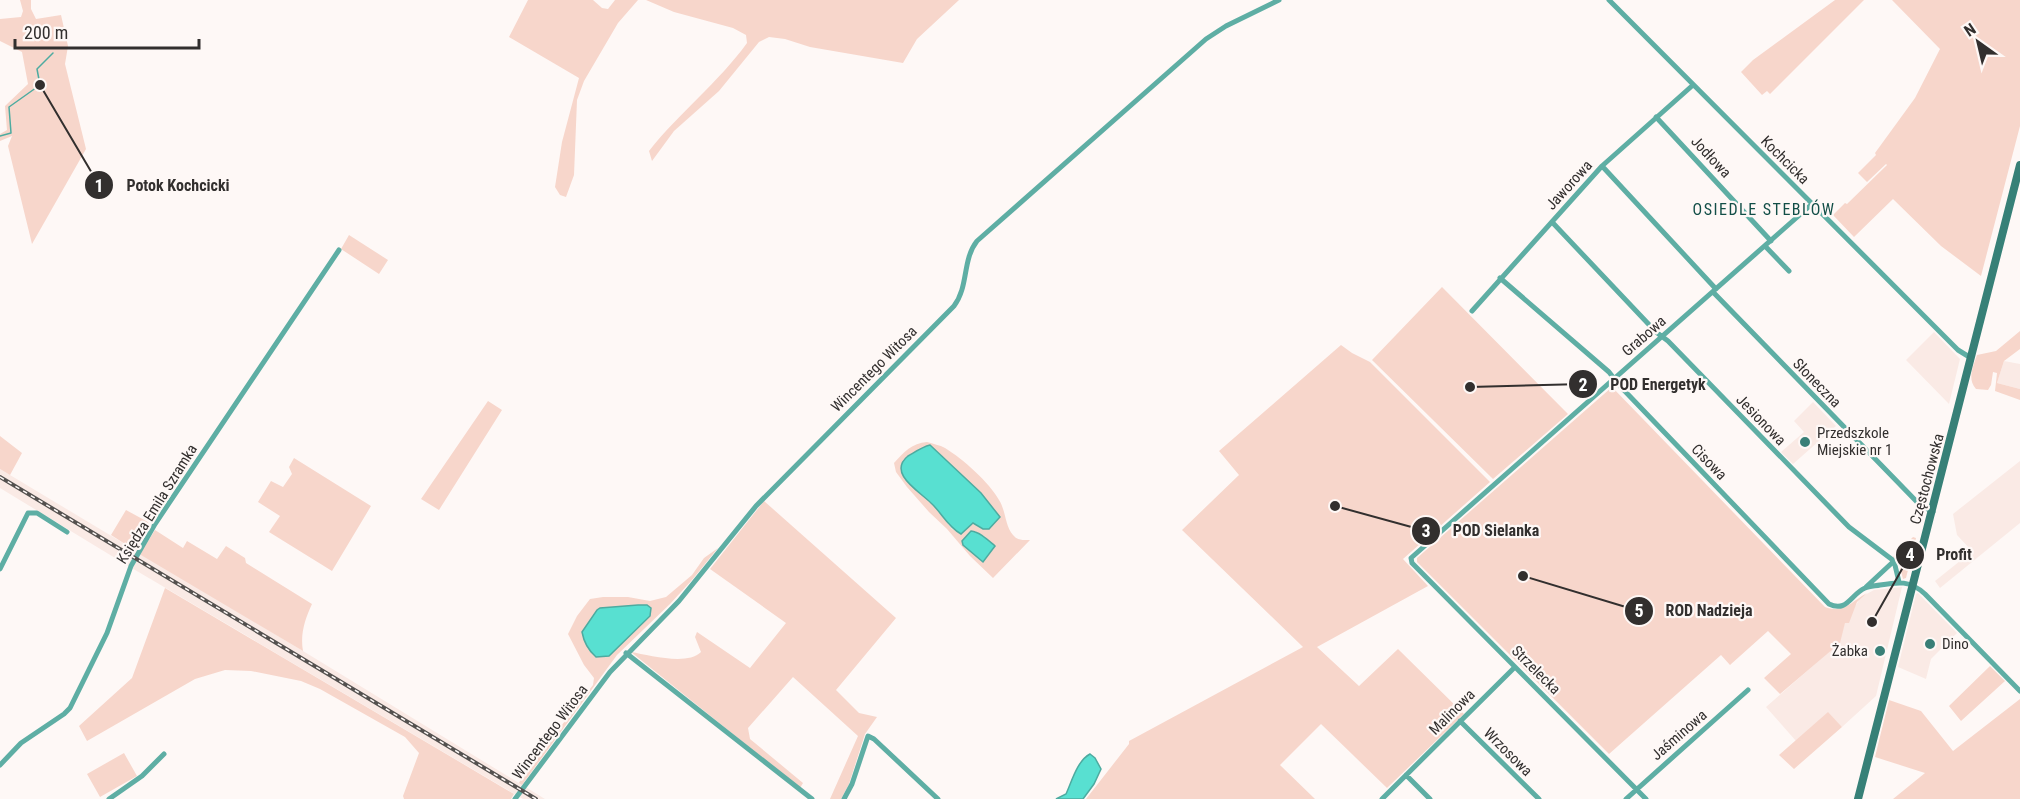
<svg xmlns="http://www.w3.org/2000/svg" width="2020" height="799" viewBox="0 0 2020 799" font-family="'Roboto Condensed',sans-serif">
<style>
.built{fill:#faeae5}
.green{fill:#f7d6cb;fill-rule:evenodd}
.water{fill:#58e0d1;stroke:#4daba0;stroke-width:1.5}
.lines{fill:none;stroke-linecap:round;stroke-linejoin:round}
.stream{stroke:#4daba0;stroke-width:1.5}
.minor{stroke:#5eaea4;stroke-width:5}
.secondary{stroke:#378077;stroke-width:8}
.rail-casing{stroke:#54514f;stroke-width:4}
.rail{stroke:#fef8f6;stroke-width:1.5;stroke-dasharray:4.5;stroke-linecap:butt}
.poi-dot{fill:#397f77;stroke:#fef8f6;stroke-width:2}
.labels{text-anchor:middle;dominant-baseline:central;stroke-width:4.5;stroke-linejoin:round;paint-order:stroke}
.street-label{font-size:15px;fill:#322f2e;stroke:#fef8f6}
.poi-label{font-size:15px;fill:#322f2e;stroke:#fef8f6;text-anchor:start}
.neighbourhood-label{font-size:16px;letter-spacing:1.5px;fill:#124e47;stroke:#fef8f6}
.leader{fill:none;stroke:#322f2e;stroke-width:2}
.callout-dot{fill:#322f2e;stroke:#fef8f6;stroke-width:2}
.mark-label{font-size:18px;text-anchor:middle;font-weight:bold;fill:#fff}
.callout-label{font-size:16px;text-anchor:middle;font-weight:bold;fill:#322f2e;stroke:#fef8f6;stroke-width:4.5;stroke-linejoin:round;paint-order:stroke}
</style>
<rect width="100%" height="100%" fill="#fef8f6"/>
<!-- built -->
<path class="built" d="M1934 332 1960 359 1949 404 1906 360Z
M2004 361 2020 364V389L1997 383Z
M1813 402 1836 426 1793 464 1781 452 1804 432 1794 421Z
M2020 461V523L1940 588 1935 581 1970 553V549L1957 535 1953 514Z
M0 469 303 651 545 799H523L125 564 0 488Z
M1902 587 1876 696 1842 727 1828 713 1796 741 1766 707 1839 643 1845 622 1861 597 1874 590Z
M1918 593 1957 633 1931 659 1926 679 1898 667 1916 594Z"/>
<!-- green -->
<path class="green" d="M20 0H31V9L36 19 61 15 68 46 65 64 86 149 32 244 8 146 12 136 0 141V134L7 130 5 106 28 84 22 52 0 41V19L21 17 23 11Z
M528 0H593L602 8 608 9 615 0H638L618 23 584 81 577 100 574 175 566 197 560 195 555 187 562 142 579 78 509 37Z
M646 0H959L917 39 903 63 810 47 785 39 769 37 759 42 719 91 674 131 652 161 649 151C679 113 718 83 747 43L746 35 733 28 674 12Z
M1835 0H1864L1770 94 1767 91 1762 95 1741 72 1753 60Z
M1892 0H2020V126L1981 276 1941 246 1893 199 1854 237 1833 215 1845 203 1847 204 1887 165 1886 164 1867 182 1858 173 1876 155 1875 153 1915 98 1940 49Z
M349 235 388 260 379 274 341 249Z
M1442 287 1568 414 1493 479 1372 360Z
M2020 331V349L2004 361 1997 383 2020 389V400L1995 391 1997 373 1993 372 1991 385 1988 390 1976 389C1967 379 1973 367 1977 355L1996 351Z
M1341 345 1352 353 1370 362 1490 482 1403 559 1428 586 1317 647 1359 686 1398 649 1464 714 1387 788 1321 724 1280 765 1315 799H1086L1129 744V741L1303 647 1182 530 1239 475 1219 451Z
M1612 387 1825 607C1844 614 1852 601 1867 593L1857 602 1849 623H1845L1840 643 1780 694 1764 678 1791 654 1768 631 1730 665 1721 655 1609 754 1417 562V558Z
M488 401 502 410 439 510 421 499Z
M0 436 22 453 10 475 0 469Z
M927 442C933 444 940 445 945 448 963 459 989 482 999 500 1006 511 1005 526 1013 535 1018 541 1023 540 1030 540L993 578 970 556 947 529 929 512 907 487 896 472 894 463C904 452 912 443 927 442ZM936 450 981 493 983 529 973 523 961 533 952 529 933 504 911 485ZM974 531 984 536 995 547 983 562 963 545Z
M294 458 371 506 332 571 269 532 280 516 258 502 271 481 283 487 292 474 289 467Z
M764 501 896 618 836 690 859 713 877 717 865 734 849 784 841 799H830L858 736 793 677 748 728 750 739 803 783 800 788 631 652C649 655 687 666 701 652L695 637 697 632 750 668 786 623 710 569Z
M126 510 148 522 150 527 136 551 111 535Z
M155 530 183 548 187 541 217 559 226 546 245 558 246 563 312 604C305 619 300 634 303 651L141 555 140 554Z
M1913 537 1916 538 1906 578 1903 579 1899 563 1893 557Z
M718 548 692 580 670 604 617 655 522 785 519 783 523 775 593 685 594 678 584 665 568 634 577 616 590 599 603 597H628L650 601 666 597 692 575 704 558Z
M165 588 514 794 511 799H404L403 796 419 753 405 737 320 689 301 681 251 671 225 670 195 679 87 741 79 726 132 678Z
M1990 666 2005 681 1961 721 1949 706Z
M2020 699V799H1893L1925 773 1875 757 1889 700 1921 711 1953 751Z
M1828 712 1842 727 1794 769 1779 755Z
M124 753 137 776 100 797 87 774Z"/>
<!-- water -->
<path class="water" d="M930 445 981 493 1000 517 989 529H983L973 523 961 534C947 526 942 513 931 503 919 491 887 473 908 456 915 452 922 447 930 445Z
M971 531C980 532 988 540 995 546L983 562 963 545 962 541Z
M638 605H647L651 608 650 616 609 656 596 657C588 650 584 643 582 632L597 610 600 608Z
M1090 754 1095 758 1101 769 1094 784 1083 799H1056L1066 794C1072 781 1077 761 1090 754Z"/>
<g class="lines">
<!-- stream -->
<path class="stream" d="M0 136 11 133 9 107 40 85 37 69 53 53"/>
<!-- minor -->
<path class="minor" d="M1609 0 1958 350 1971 358
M1656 117 1771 241
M1602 166 1716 289
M1552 222 1656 332 1668 341 1849 527 1894 561 1899 582
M1765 246 1789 271
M1500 278 1609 372 1619 385 1829 604C1847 613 1851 594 1865 588 1869 586 1875 586 1880 585 1898 582 1910 580 1925 594L2020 691
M1713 292 1919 504 1933 512
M1472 311 1602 166 1693 85
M0 569 28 513H37L67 532
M1866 587 1894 561
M626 653 812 799
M1460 721 1539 799
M0 765 21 743 64 714 70 708 107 633 131 566 155 524 339 250
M1406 775 1430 799
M109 799 142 776 164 754
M515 799 610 672 679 601 756 506 954 306C969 286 962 260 977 241L1206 39 1226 26 1279 0
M844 799 852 784 868 736 874 739 938 799
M1382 799 1515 667
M1626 799 1748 690
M1646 799 1412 563 1411 558 1812 204"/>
<!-- secondary -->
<path class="secondary" d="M1858 799 2020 165"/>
<!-- rail casing -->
<g class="rail-casing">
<path id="rail" d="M0 477 536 799"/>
</g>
<!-- rail -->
<use href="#rail" class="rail"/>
</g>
<!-- markers -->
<g class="poi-dot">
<circle cx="1805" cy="442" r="6"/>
<circle cx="1930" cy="644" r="6"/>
<circle cx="1880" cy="651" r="6"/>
</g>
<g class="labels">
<!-- street labels -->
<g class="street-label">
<text transform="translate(1711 157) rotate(47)">Jodłowa</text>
<text transform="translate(1785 160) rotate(45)">Kochcicka</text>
<text transform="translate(1569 185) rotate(-48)">Jaworowa</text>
<text transform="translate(1644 336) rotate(-41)">Grabowa</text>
<text transform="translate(874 369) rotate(-45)">Wincentego Witosa</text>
<text transform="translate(1817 383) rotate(46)">Słoneczna</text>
<text transform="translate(1761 420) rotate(46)">Jesionowa</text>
<text transform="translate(1709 462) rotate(46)">Cisowa</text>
<text transform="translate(1927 479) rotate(-75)">Częstochowska</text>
<text transform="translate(157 504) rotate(-58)">Księdza Emila Szramka</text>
<text transform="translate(1536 670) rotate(45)">Strzelecka</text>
<text transform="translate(1452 712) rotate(-45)">Malinowa</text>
<text transform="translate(550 732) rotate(-53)">Wincentego Witosa</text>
<text transform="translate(1679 735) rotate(-41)">Jaśminowa</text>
<text transform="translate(1508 752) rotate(45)">Wrzosowa</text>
</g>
<!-- poi labels -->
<g class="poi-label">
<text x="1817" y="433">Przedszkole<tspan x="1817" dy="17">Miejskie nr 1</tspan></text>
<text x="1942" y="644">Dino</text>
<text x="1868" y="651" text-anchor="end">Żabka</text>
</g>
<!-- neighbourhood labels -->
<g class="neighbourhood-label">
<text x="1764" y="209">OSIEDLE STEBLÓW</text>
</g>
</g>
<!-- callouts -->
<path class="leader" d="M40 85L99 185M1470 387L1583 384M1335 506L1426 531M1872 622L1910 555M1523 576L1639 611"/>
<g class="callout-dot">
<circle cx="40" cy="85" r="6"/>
<circle cx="1470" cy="387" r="6"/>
<circle cx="1335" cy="506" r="6"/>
<circle cx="1872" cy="622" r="6"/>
<circle cx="1523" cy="576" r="6"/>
<circle cx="99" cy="185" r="15"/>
<circle cx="1583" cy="384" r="15"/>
<circle cx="1426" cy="531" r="15"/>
<circle cx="1910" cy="555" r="15"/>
<circle cx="1639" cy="611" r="15"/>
</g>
<g class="mark-label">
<text x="99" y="192">1</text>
<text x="1583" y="391">2</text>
<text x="1426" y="537">3</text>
<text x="1910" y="561">4</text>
<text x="1639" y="617">5</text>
</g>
<g class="callout-label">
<text x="178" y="191">Potok Kochcicki</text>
<text x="1658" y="390">POD Energetyk</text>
<text x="1496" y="536">POD Sielanka</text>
<text x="1954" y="560">Profit</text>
<text x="1709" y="616">ROD Nadzieja</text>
</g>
<!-- north arrow -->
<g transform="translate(1978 42) rotate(326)" stroke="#fef8f6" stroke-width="4.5" paint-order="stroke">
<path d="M0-4.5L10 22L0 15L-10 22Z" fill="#322f2e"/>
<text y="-9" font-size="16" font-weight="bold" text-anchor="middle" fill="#322f2e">N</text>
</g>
<!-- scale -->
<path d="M15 39v9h184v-9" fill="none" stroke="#322f2e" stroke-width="3"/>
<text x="24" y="39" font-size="18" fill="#322f2e" stroke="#fef8f6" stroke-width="4.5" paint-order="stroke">200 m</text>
</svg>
